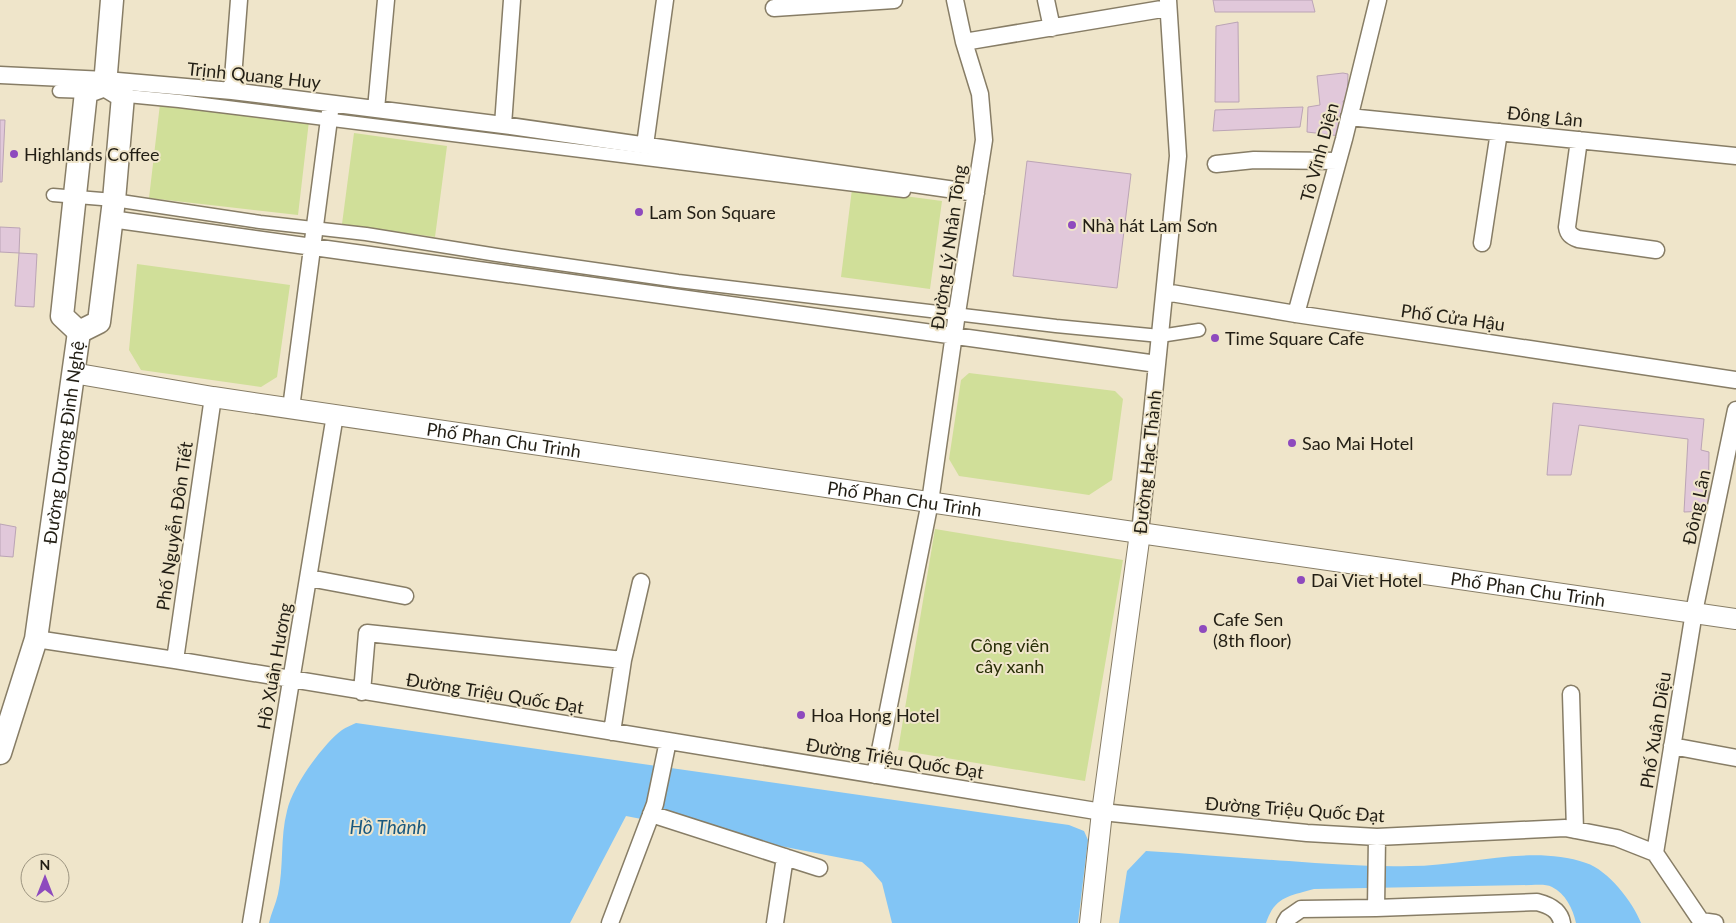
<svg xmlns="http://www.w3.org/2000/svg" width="1736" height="923" viewBox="0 0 1736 923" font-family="Lato,sans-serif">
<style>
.green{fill:#d0df99}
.water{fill:#82c5f5}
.building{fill:#e1c8da;stroke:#bba4b5}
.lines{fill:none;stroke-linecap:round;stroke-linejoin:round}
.pedestrian-casing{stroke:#877d66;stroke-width:15}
.minor-casing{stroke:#877d66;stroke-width:19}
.tertiary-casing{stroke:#877d66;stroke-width:22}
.secondary-casing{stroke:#877d66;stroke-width:25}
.pedestrian{stroke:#fff;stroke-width:12}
.minor{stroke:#fff;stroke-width:16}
.tertiary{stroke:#fff;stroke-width:20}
.secondary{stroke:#fff;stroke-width:22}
.poi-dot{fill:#8e4abe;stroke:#efe5ca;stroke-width:2}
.labels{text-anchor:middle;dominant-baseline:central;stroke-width:4;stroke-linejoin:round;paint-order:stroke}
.street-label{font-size:18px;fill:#221e14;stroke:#efe5ca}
.poi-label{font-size:18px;fill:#221e14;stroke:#efe5ca;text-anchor:start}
.park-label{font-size:18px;fill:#292f07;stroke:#efe5ca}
.water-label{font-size:19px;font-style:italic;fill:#195980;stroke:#efe5ca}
</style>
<rect width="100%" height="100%" fill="#efe5ca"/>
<!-- green -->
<path class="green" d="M160 104 309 121 298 215 149 198Z
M354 133 447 146 435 237 342 224Z
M852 189 942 201 930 289 841 277Z
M137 264 290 285 277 377 261 387 141 370 129 350Z
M969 373 1115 391 1123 399 1112 480 1089 495 959 476 949 459 961 380Z
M935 529 1123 560 1085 781 898 750Z"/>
<!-- water -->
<path class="water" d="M356 723 1069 825 1084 831 1088 840 1078 923H892L882 883 870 869 862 862 626 816 570 923H269C271 913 276 904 278 894 284 867 280 837 287 811 292 787 323 744 342 730 346 727 352 725 356 723Z
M1146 851C1194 854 1241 858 1289 861 1329 864 1369 867 1410 866 1467 866 1531 844 1586 863 1608 870 1633 902 1641 923H1576C1573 909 1565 893 1552 887 1546 884 1538 885 1531 885L1314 889C1290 896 1275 896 1266 923H1119L1127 871Z"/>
<!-- building -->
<path class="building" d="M1213 0H1312L1315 12H1215Z
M1238 22 1239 102H1215L1216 26Z
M1343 73 1348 74 1347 100 1343 101 1345 115 1340 117V136L1307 132 1308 107 1320 105 1317 76Z
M1303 107 1300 127 1213 131 1215 110Z
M0 120H5L2 182H0Z
M1027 161 1131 174 1117 288 1013 276Z
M0 227 20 228 19 253 0 252Z
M19 253 37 254 34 307 15 306Z
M1553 403 1704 419 1701 450 1709 452 1708 511 1684 512 1688 439 1579 425 1571 475H1547Z
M0 524 16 527 13 557 0 556Z"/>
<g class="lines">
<!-- pedestrian casing -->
<g class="pedestrian-casing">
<path id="pedestrian" d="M59 91 90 92
M117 95 179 101 904 191
M53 195 114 200 260 222 366 234 497 255 678 281 1056 326 1160 336 1199 330"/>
</g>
<!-- minor casing -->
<g class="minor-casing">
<path id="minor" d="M1046 0 1052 28
M774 8 894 0
M964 42 1168 8
M0 75 106 80 232 91 503 125 976 193
M232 91 239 0
M376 109 386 0
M1349 117 1736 156
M503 125 512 0
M1579 140 1567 227C1568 234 1571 236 1578 239L1656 250
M645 145 665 0
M1216 164 1254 160 1338 161
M111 219 1157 364
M1482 243 1499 132
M1165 292 1296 314 1736 380
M1296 314 1344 139 1378 0
M291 408 331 104
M1140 533 1178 156 1168 0
M309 578 405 596
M36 639 175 660 1102 812 1307 833 1377 837 1565 828 1617 838 1655 853 1701 921 1715 923
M175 660 213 397
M362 692 367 633 623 660
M1571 694 1575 830
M612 732 623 660 641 582
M1672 746 1736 758
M875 775 930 502 957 313 984 140 980 94 964 42 955 0
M651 814 819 868
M1655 853 1694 612 1736 410
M1376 908 1377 837
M251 923 335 415
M610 923 655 804 668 741
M775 923 785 857
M1285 923 1288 918 1301 909 1376 908 1537 902C1549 905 1560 910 1562 923"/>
</g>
<!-- tertiary casing -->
<g class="tertiary-casing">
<g id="tertiary">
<path id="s1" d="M73 373 213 397 1140 533 1736 619"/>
<path d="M1090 923 1102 812 1140 533"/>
</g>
</g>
<!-- secondary casing -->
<g class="secondary-casing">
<g id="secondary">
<path d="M105 85 112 0"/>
<path d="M79 332 99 322 114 200 123 96 105 85"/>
<path d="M79 332 62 316 86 92 105 85"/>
<path id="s2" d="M0 753 36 639 79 332"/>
</g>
</g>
<!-- pedestrian -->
<use href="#pedestrian" class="pedestrian"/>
<!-- minor -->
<use href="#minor" class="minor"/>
<!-- tertiary -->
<use href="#tertiary" class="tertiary"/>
<!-- secondary -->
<use href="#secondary" class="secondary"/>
</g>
<!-- markers -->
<g class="poi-dot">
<circle cx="14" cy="154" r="5"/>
<circle cx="639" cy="212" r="5"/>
<circle cx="1072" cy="225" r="5"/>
<circle cx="1215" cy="338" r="5"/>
<circle cx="1292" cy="443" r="5"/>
<circle cx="1301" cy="580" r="5"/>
<circle cx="1203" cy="629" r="5"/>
<circle cx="801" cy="715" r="5"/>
</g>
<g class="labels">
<!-- street labels -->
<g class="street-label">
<text transform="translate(254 75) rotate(6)">Trịnh Quang Huy</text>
<text transform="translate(1545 116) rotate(6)">Đông Lân</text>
<text transform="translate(1319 152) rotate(-75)">Tô Vĩnh Diện</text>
<text transform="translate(948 247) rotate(-82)">Đường Lý Nhân Tông</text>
<text transform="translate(1453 317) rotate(8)">Phố Cửa Hậu</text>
<text stroke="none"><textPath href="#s1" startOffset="436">Phố Phan Chu Trinh</textPath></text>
<text stroke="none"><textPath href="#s2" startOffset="318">Đường Dương Đình Nghệ</textPath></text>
<text transform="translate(1147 462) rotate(-84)">Đường Hạc Thành</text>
<text stroke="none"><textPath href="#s1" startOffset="841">Phố Phan Chu Trinh</textPath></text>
<text transform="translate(1696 507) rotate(-78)">Đông Lân</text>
<text transform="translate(174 526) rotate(-82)">Phố Nguyễn Đôn Tiết</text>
<text stroke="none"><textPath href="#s1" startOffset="1471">Phố Phan Chu Trinh</textPath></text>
<text transform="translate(274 666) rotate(-80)">Hồ Xuân Hương</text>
<text transform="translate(495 693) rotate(9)">Đường Triệu Quốc Đạt</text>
<text transform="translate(1655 730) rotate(-81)">Phố Xuân Diệu</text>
<text transform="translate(895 758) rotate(9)">Đường Triệu Quốc Đạt</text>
<text transform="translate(1295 809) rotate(4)">Đường Triệu Quốc Đạt</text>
</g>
<!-- poi labels -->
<g class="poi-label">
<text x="24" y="154">Highlands Coffee</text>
<text x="649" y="212">Lam Son Square</text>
<text x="1082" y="225">Nhà hát Lam Sơn</text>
<text x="1225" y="338">Time Square Cafe</text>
<text x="1302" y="443">Sao Mai Hotel</text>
<text x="1311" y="580">Dai Viet Hotel</text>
<text x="1213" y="619">Cafe Sen<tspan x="1213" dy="21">(8th floor)</tspan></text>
<text x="811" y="715">Hoa Hong Hotel</text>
</g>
<!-- park labels -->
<g class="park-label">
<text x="1010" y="645">Công viên<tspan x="1010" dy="21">cây xanh</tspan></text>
</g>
<!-- water labels -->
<g class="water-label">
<text x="388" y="826">Hồ Thành</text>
</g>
</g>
<!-- north arrow -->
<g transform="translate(45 878)"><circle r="24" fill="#efe5ca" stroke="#9d9581"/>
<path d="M0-4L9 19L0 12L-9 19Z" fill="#8e4abe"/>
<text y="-8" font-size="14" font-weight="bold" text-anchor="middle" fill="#221e14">N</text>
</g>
</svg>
